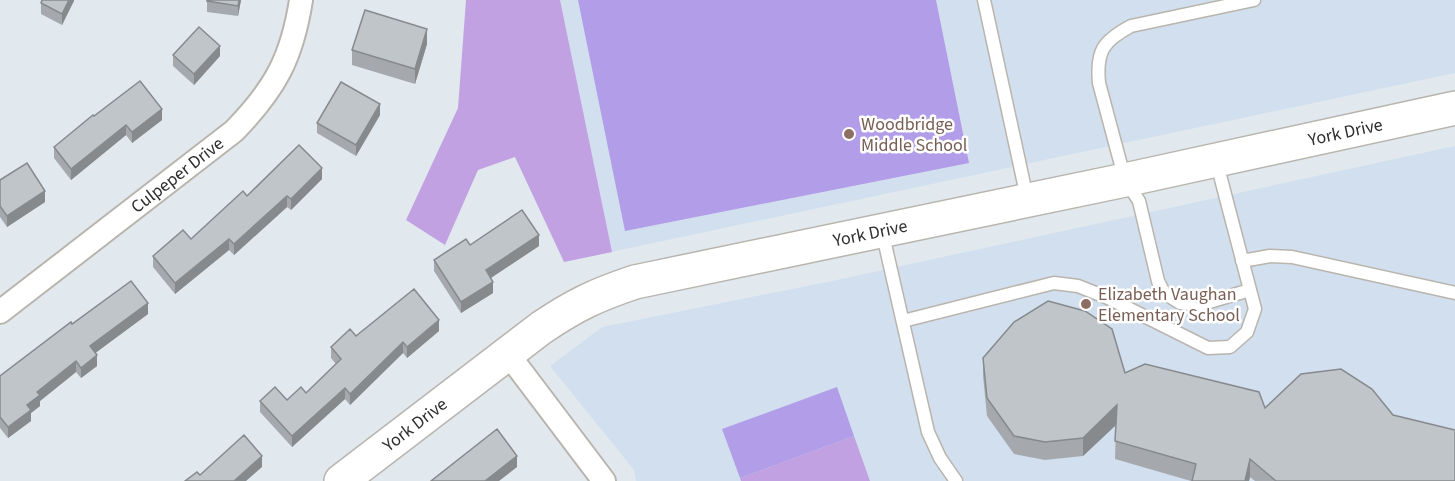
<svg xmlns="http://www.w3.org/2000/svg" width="1455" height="481" viewBox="0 0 1455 481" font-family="'Source Sans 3',sans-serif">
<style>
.education{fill:#d2dfee}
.green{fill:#c2a1e2}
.pitch{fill:#b29de8}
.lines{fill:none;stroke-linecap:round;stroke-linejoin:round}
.lane-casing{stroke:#b9b5ae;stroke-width:15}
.street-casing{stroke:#b9b5ae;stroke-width:26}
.secondary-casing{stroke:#b9b5ae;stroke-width:36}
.lane{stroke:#fff;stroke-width:12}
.street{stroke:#fff;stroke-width:22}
.secondary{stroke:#fff;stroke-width:33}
.wall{fill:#a5a9ae}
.shaded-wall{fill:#868a8d}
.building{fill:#c0c5ca;stroke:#868a8d;stroke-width:1.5}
.education-dot{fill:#8d6e63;stroke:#fff;stroke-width:2}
.labels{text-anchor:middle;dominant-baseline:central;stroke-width:5;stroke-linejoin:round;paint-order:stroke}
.education-label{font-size:18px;fill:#785e54;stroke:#fff;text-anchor:start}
.street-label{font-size:18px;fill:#2e2e2e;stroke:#fff}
</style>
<rect width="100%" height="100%" fill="#e1e9ee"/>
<!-- education -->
<path class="education" d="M508 0H1455V73L564 262Z
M1455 146V481H636L634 470 550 366 602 327 832 281Z"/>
<!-- green -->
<path class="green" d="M466 0H560L612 252 564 262 515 157 478 170 445 245 406 220 458 108Z
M854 436 870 481H741L740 478Z"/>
<!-- pitch -->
<path class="pitch" d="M578 0H936L969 163 625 231Z
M837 387 854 436 740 478 722 429Z"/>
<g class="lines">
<!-- lane casing -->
<g class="lane-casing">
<path id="lane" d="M984 0 1027 198
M882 231 928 432 940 458 956 481
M1242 261 1270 256 1292 257 1455 293
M1250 290 1199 305 1180 303 1164 293 1158 281 1139 201 1125 180 1099 83C1096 51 1103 41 1131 26L1254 0
M903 321 1054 283 1078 286 1108 298 1208 348 1230 347 1247 332 1255 309 1216 160"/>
</g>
<!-- street casing -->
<g class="street-casing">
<g id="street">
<path id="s1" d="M0 312 234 131C275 89 292 58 301 0"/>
<path d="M508 354 604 481"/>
</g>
</g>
<!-- secondary casing -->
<g class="secondary-casing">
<g id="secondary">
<path id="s2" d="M341 481 541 328C575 305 596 295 635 282L1125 180 1455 108"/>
</g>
</g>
<!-- lane -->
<use href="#lane" class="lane"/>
<!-- street -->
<use href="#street" class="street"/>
<!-- secondary -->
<use href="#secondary" class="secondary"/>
</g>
<!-- wall -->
<path class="wall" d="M74 0 62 25 41 14V3Z
M207 0H241L238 16 207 12Z
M427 44 415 84 352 65V50Z
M173 55 220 56 194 85 173 66Z
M380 115 356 156 317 133V123Z
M94 116 162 120 132 143 126 135 71 180 54 158V147Z
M322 179 291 210 287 207 234 255 229 250 175 294 153 267V256L191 239 247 196Z
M0 180 45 202 7 227 0 217Z
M470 245 539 246 491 278 493 293 461 313 434 271V260Z
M148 314 95 353 97 366 81 378 76 372 40 401V406L31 413V421L8 438 0 428V376L72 324Z
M439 331 407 358 403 353 350 405 345 399 292 447 260 412V401L287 400 306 393 336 364 331 358V347Z
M983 358 1125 373 1265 408 1393 415 1455 481H1255L1250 477 1249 481H1191L1115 459 1116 425 1083 456 1045 460 1014 454 987 416 983 376Z"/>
<!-- shaded-wall -->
<path class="shaded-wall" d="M69 0H74V1L62 25V14Z
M239 0H241L238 16V6Z
M427 29V44L415 84V69Z
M220 46V56L194 85V74Z
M380 104V115L356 156V145Z
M162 109V120L132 143V132Z
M126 125V135L71 180V169Z
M322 168V179L291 210V199Z
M45 191V202L7 227V216Z
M287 196V207L234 255V244Z
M539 235V246L486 281V270Z
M229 239V250L175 294V283Z
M493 282V293L461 313V302Z
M148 303V314L90 357V346Z
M439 320V331L407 358V347Z
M403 342V353L350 405V394Z
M97 355V366L81 378V368Z
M76 361V372L40 401V406L31 413V421L8 438V427L37 392Z
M345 388V399L292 447V436Z
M1117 405V424L1083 456V438Z
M262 456V467L246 481H234Z
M517 456V467L499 481H485Z
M1250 459V477L1249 481H1245Z"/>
<!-- building -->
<path class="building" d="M42 0H69L62 14 41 3Z
M207 0H239L238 6 207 1Z
M365 10 427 29 415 69 352 50Z
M199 27 220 46 194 74 173 55Z
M140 81 162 109 132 132 126 125 71 169 54 147 93 115 94 116Z
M341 82 380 104 356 145 317 123Z
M299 145 322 168 291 199 287 196 234 244 229 239 175 283 153 256 183 230 191 239 243 191 247 196Z
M27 163 45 191 7 216 0 206V180Z
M522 210 539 235 486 270 493 282 461 302 434 260 466 239 470 245Z
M131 281 148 303 90 346 97 355 81 368 76 361 37 392 40 395 27 405 31 410 8 427 0 417V376L71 322 72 324Z
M414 289 439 320 407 347 403 342 350 394 345 388 292 436 260 401 275 387 287 400 301 387 306 393 341 359 331 347 350 329 356 336Z
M1048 301 1085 311 1112 329 1125 373 1145 364 1259 392 1265 408 1301 374 1341 369 1372 389 1393 415 1455 430V481H1276L1250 459 1245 481H1192L1196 464 1115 441 1117 405 1083 438 1045 442 1014 436 987 398 983 358 1014 322Z
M497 429 517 456 485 481H431Z
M244 435 262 456 234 481H185L197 472 200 475Z"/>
<!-- markers -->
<g class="education-dot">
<circle cx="849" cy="134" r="6"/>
<circle cx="1086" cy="304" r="6"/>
</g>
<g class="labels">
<!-- education labels -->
<g class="education-label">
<text x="861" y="124">Woodbridge<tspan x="861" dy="21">Middle School</tspan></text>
<text x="1098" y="294">Elizabeth Vaughan<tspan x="1098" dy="21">Elementary School</tspan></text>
</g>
<!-- street labels -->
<g class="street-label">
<text stroke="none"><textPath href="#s2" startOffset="1083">York Drive</textPath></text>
<text stroke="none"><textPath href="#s1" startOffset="224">Culpeper Drive</textPath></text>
<text stroke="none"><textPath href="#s2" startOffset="597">York Drive</textPath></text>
<text stroke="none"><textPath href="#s2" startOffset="93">York Drive</textPath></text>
</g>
</g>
</svg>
